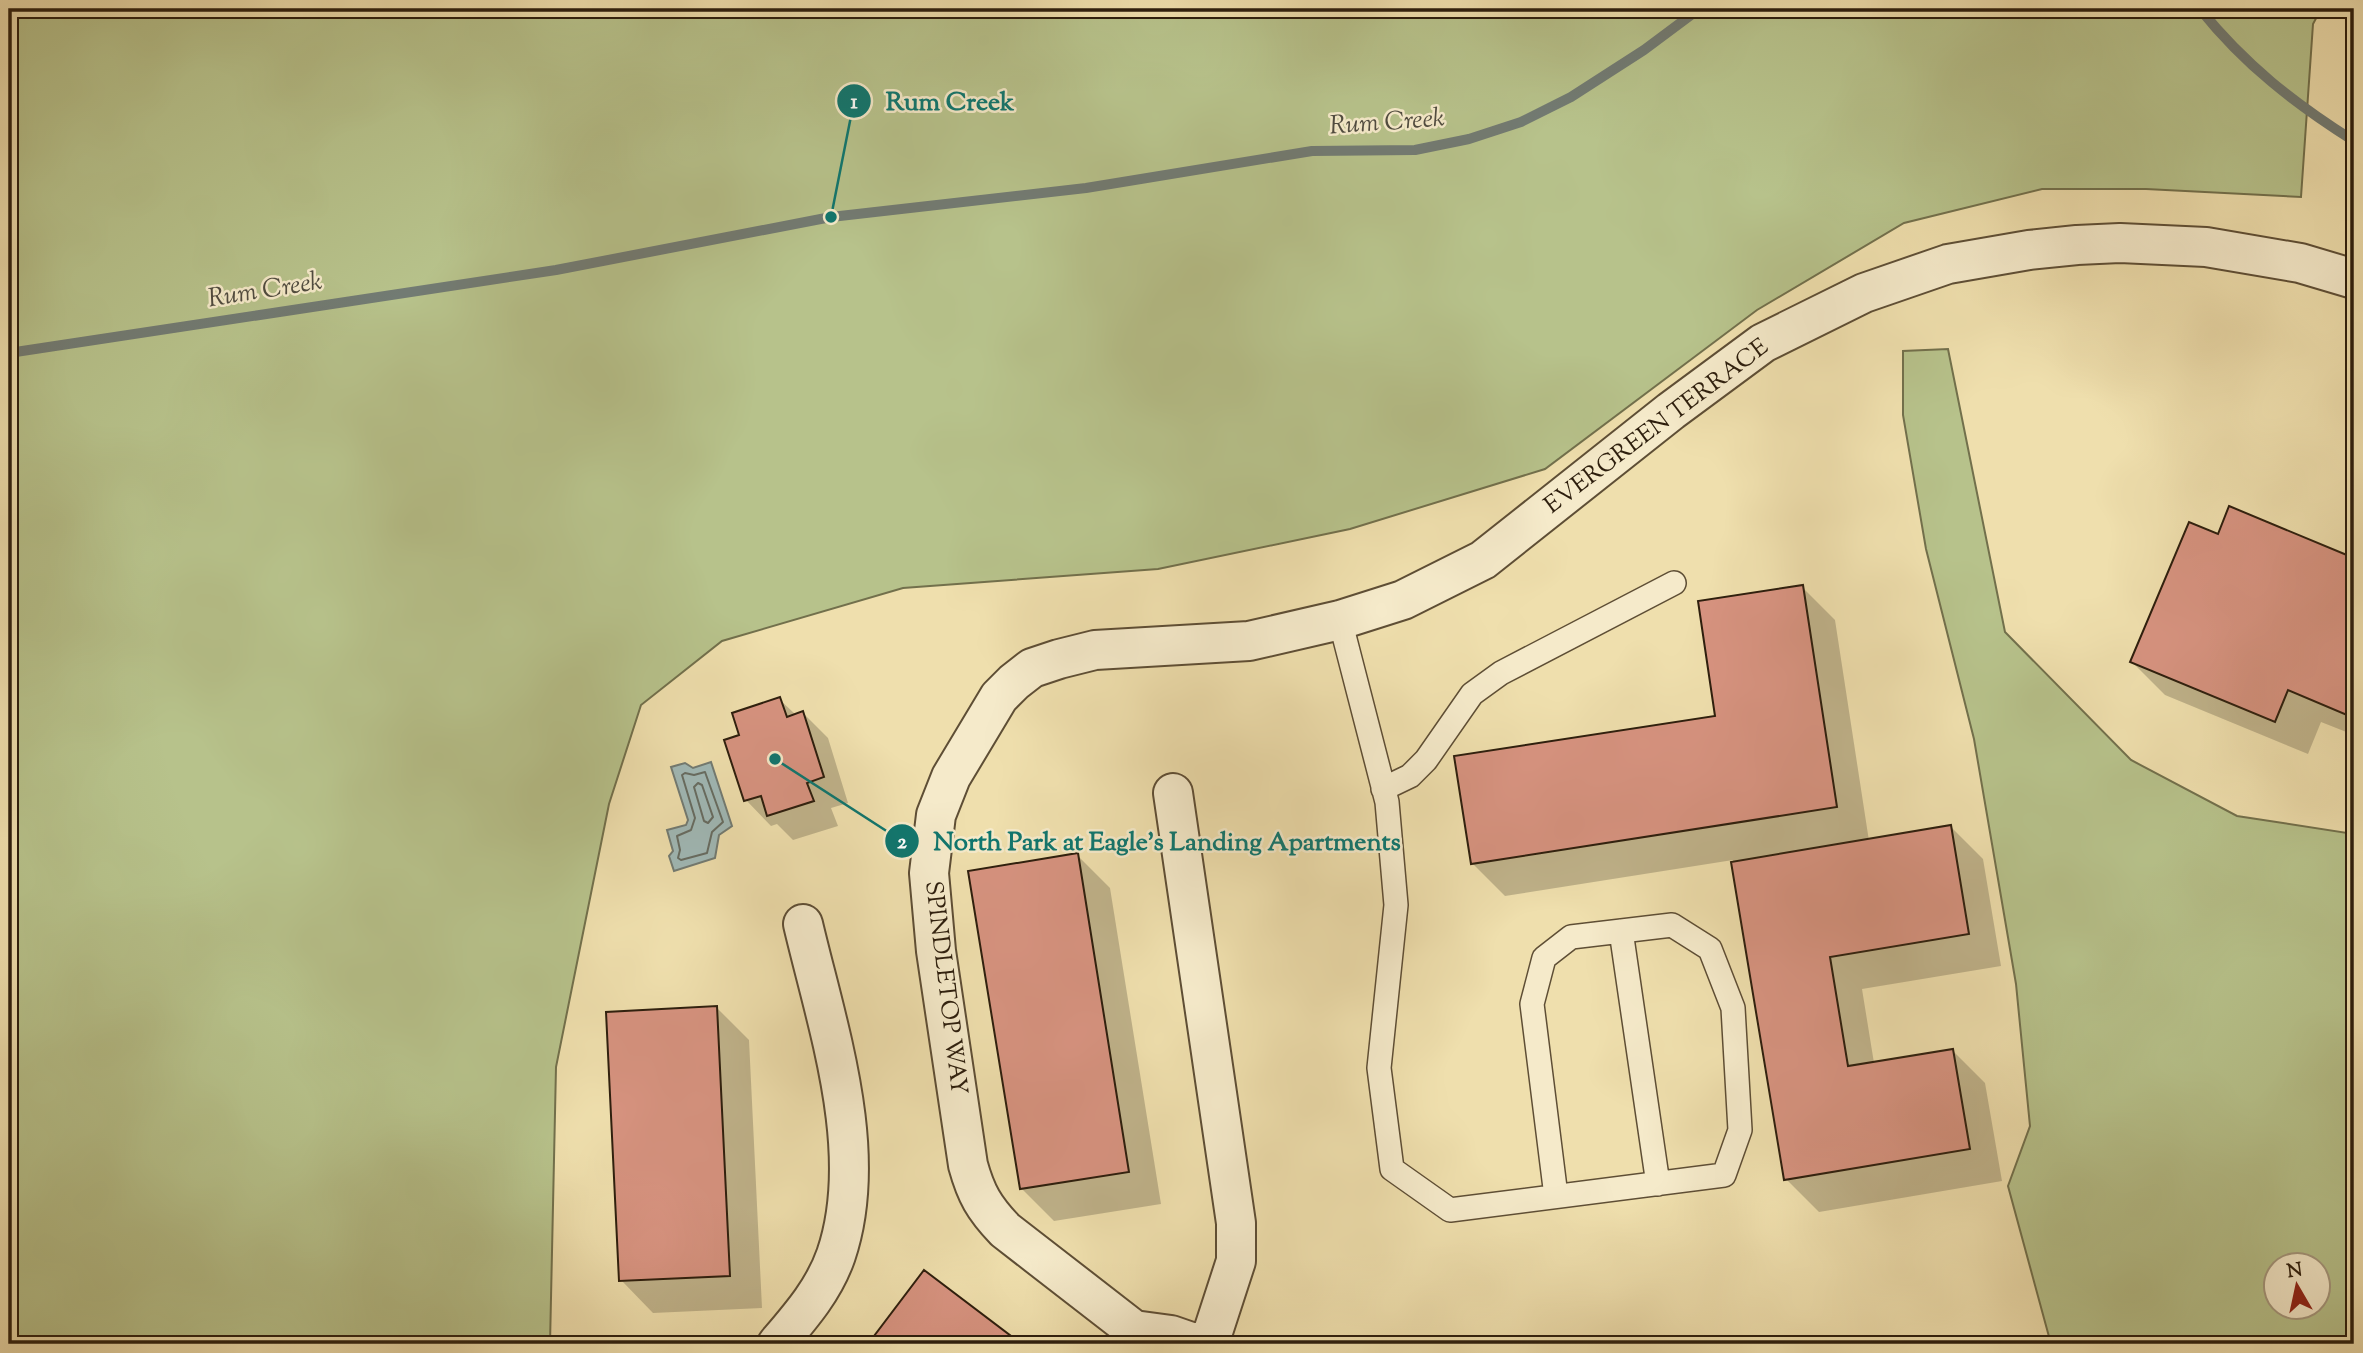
<svg xmlns="http://www.w3.org/2000/svg" width="2363" height="1353" viewBox="0 0 2363 1353" font-family="'Sorts Mill Goudy',serif">
<style>
.green{fill:#b7c28b;stroke:#72704c;stroke-width:2;fill-rule:evenodd}
.water{fill:#a0b9b7;stroke:#727b73;stroke-width:2}
.shadow{fill:#0003}
.lines{fill:none;stroke-linecap:round;stroke-linejoin:round}
.shore{stroke:#666c62;stroke-width:2}
.stream{stroke:#727b73;stroke-width:10}
.building{fill:#d79380;stroke:#2d1e0d;stroke-width:2}
.lane-casing{stroke:#5e4e35;stroke-width:26}
.street-casing{stroke:#5e4e35;stroke-width:42}
.lane{stroke:#f5eaca;stroke-width:23}
.street{stroke:#f5eaca;stroke-width:38}
.labels{text-anchor:middle;dominant-baseline:central;stroke-width:5;stroke-linejoin:round;paint-order:stroke}
.street-label{font-size:24px;fill:#2d1e0d;stroke:#f5eaca}
.water-label{font-size:26px;font-style:italic;fill:#504c40;stroke:#f5eaca}
.leader{fill:none;stroke:#0f766e;stroke-width:2.5}
.callout-dot{fill:#0f766e;stroke:#f5eaca;stroke-width:2.5}
.mark-label{font-size:21px;text-anchor:middle;font-weight:bold;fill:#fff}
.callout-label{font-size:26px;text-anchor:middle;font-weight:bold;fill:#0f766e;stroke:#f5eaca;stroke-width:5;stroke-linejoin:round;paint-order:stroke}
</style>
<rect width="100%" height="100%" fill="#efdfad"/>
<filter id="stains"><feTurbulence type="fractalNoise" baseFrequency=".00286" numOctaves="4"/><feColorMatrix values="0 0 0 0 .2 0 0 0 0 .09 0 0 0 0 .02 0 0 0 .5 -.17"/></filter>
<radialGradient id="worn" r=".72"><stop offset=".6" stop-color="#630" stop-opacity="0"/><stop offset="1" stop-color="#630" stop-opacity=".3"/></radialGradient>
<!-- green -->
<path class="green" d="M9 9H2321L2313 24 2301 197 2146 189H2042L1904 223 1757 310 1545 469 1350 529 1158 569 903 588 722 641 641 705 609 804 556 1067 550 1344H9Z
M1948 349 2005 632 2131 760 2237 816 2354 834V1344H2051L2008 1186 2030 1126 2016 984 1974 739 1926 549 1903 415V351ZM2276 1266H2318V1308H2276Z"/>
<!-- water -->
<path class="water" d="M711 762 732 826 719 835 715 858 674 871 669 856 673 851 667 830 686 825 688 820 671 767 685 763 693 768Z"/>
<!-- shadow -->
<path class="shadow" d="M2230 509 2354 560V735L2321 722 2308 754 2165 695 2132 662 2219 536Z
M1802 587 1835 620 1869 841 1951 827 1983 859 2001 966 1862 989 1874 1063 1952 1050 1985 1083 2002 1181 1819 1212 1786 1179 1733 860 1505 896 1472 863 1717 717Z
M779 699 796 715 803 713 828 738 848 803 831 808 838 826 793 840 777 824 771 826 746 800 741 737Z
M1077 855 1110 888 1161 1204 1054 1221 1021 1188Z
M717 1008 749 1040 762 1308 653 1313 621 1280Z
M925 1273 1009 1337 1017 1344H870Z"/>
<g class="lines">
<!-- shore -->
<path class="shore" d="M705 772 723 822 712 832 707 853 681 860 678 858 680 850 677 836 691 830 695 818 682 775 685 773 694 775Z
M698 783 702 785 713 817 708 823 704 821 694 787Z"/>
<!-- stream -->
<path class="stream" d="M2200 9C2245 65 2294 103 2354 141
M9 353 556 270 831 217 1086 188 1312 151 1415 150 1469 139 1521 122 1571 97 1644 50 1699 9"/>
</g>
<!-- building -->
<path class="building" d="M2229 506 2354 558V718L2288 690 2275 722 2130 662 2189 522 2218 534Z
M1803 585 1837 807 1471 864 1454 756 1715 716 1698 601Z
M780 697 787 717 803 711 824 777 807 783 814 801 767 816 761 796 744 801 724 740 739 735 732 713Z
M1951 825 1969 934 1830 957 1848 1066 1953 1049 1970 1149 1784 1180 1731 862Z
M1078 853 1129 1172 1020 1189 968 871Z
M717 1006 730 1276 619 1281 606 1012Z
M924 1270 1011 1336 1004 1344H868Z"/>
<g class="lines">
<!-- lane casing -->
<g class="lane-casing">
<path id="lane" d="M1340 620 1387 802 1396 905 1379 1068 1392 1169 1450 1210 1724 1175 1740 1130 1733 1008 1710 949 1672 925 1571 937 1544 958 1532 1004 1556 1196
M1383 789 1410 776 1426 760 1472 694 1501 673 1674 583
M1621 931 1658 1184"/>
</g>
<!-- street casing -->
<g class="street-casing">
<path id="street" d="M1173 793 1236 1223V1261L1209 1344
M777 1344C800 1317 824 1290 836 1255 871 1152 827 1026 803 924
M1197 1344 1171 1335 1134 1330 1005 1230C984 1208 976 1194 968 1165L936 951 929 873 936 815 951 777 999 697 1014 682 1032 668 1059 659 1095 650 1249 641 1340 620 1403 600 1483 560 1671 411 1763 343 1864 293 1948 264 2029 250 2077 245 2120 243 2206 247 2300 263 2354 279"/>
</g>
<!-- lane -->
<use href="#lane" class="lane"/>
<!-- street -->
<use href="#street" class="street"/>
</g>
<g class="labels">
<!-- street labels -->
<g class="street-label">
<text transform="translate(1657 427) rotate(-37)">EVERGREEN TERRACE</text>
<text transform="translate(945 988) rotate(83)">SPINDLETOP WAY</text>
</g>
<!-- water labels -->
<g class="water-label">
<text transform="translate(1387 123) rotate(-4)">Rum Creek</text>
<text transform="translate(265 291) rotate(-9)">Rum Creek</text>
</g>
</g>
<!-- callouts -->
<path class="leader" d="M831 217L854 101M775 759L902 841"/>
<g class="callout-dot">
<circle cx="831" cy="217" r="7"/>
<circle cx="775" cy="759" r="7"/>
<circle cx="854" cy="101" r="18"/>
<circle cx="902" cy="841" r="18"/>
</g>
<g class="mark-label">
<text x="854" y="108">1</text>
<text x="902" y="848">2</text>
</g>
<g class="callout-label">
<text x="950" y="110">Rum Creek</text>
<text x="1167" y="850">North Park at Eagle's Landing Apartments</text>
</g>
<!-- margin -->
<rect width="2363" height="1353" fill="none" stroke="#efdfad" stroke-width="35"/>
<rect x="10" y="10" width="2342" height="1332" fill="none" stroke="#2d1e0d" stroke-width="3.5"/>
<rect x="18" y="18" width="2328" height="1318" fill="none" stroke="#2d1e0d" stroke-width="2"/>
<!-- north arrow -->
<g transform="translate(2297 1286) rotate(351)"><circle r="33" fill="#f5eaca" stroke="#a5987e" stroke-width="2"/>
<path d="M0-5L12 26L0 18L-12 26Z" fill="#8f2418"/>
<text y="-10" font-size="19" font-weight="bold" text-anchor="middle" fill="#2d1e0d">N</text>
</g>
<rect width="100%" height="100%" filter="url(#stains)"/>
<rect width="100%" height="100%" fill="url(#worn)"/>
</svg>
